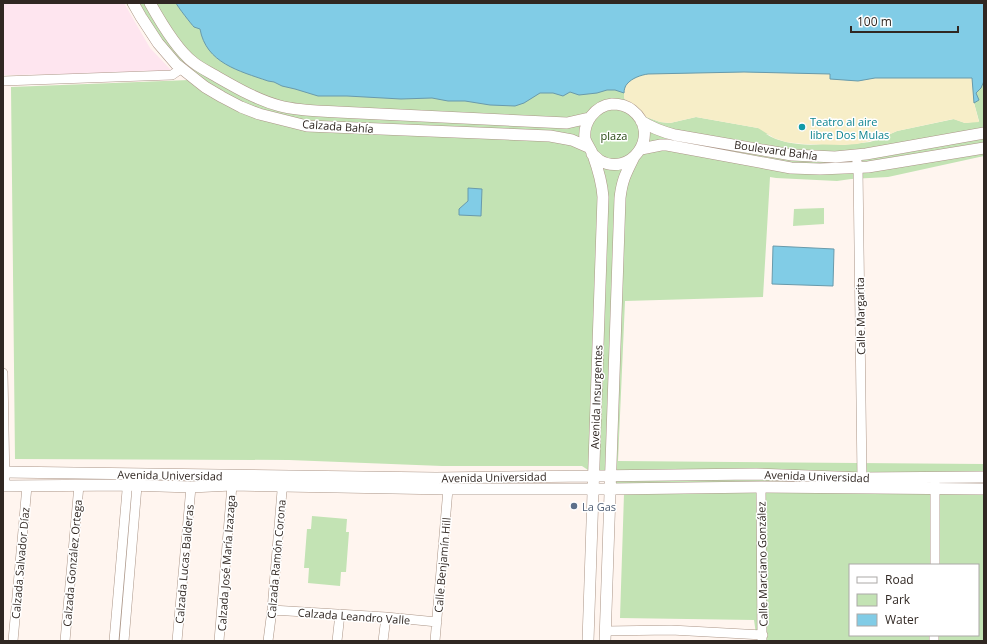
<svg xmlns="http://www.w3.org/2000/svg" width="987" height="644" viewBox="0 0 987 644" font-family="'Open Sans',sans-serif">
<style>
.education{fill:#fee5ef}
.green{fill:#c3e3b4;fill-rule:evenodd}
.sand{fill:#f7eec8}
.water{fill:#81cce6;stroke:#699aab}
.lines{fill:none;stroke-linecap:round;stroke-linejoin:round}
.minor-casing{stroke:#ac9688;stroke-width:10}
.major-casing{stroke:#ac9688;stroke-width:12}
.minor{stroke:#fff;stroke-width:9}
.major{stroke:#fff;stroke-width:11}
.culture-dot{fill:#0f9aa8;stroke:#fff;stroke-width:1.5}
.service-dot{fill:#5c6f8a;stroke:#fff;stroke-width:1.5}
.labels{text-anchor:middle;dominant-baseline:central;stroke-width:3;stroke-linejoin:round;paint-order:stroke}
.culture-label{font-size:11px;fill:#0d838f;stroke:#fff;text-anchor:start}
.street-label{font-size:11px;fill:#302722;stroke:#fff}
.park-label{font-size:11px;fill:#254711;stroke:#fff}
.service-label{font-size:11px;fill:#4e5e75;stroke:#fff;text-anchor:start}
</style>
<rect width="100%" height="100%" fill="#fff5ef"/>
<!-- education -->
<path class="education" d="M3 3H124L150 48 171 70 170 73 3 75Z"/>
<!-- green -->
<path class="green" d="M126 3H984V156L888 177 851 179 837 181 776 178 770 177 763 297 625 301 618 461 984 464V641H757L754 620 620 618 624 494 582 466H442L289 460 15 459 11 87 189 80 148 38ZM625 88 974 103 979 121 965 123 954 119 897 131 879 139 870 142 842 145 758 128 696 117 670 123 660 122 641 115 624 98ZM766 134 823 144C805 146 782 144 766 134ZM850 565H978V635H850Z
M824 208V224L793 226 794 209Z
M312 516 347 519 346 532H349L346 572H341L340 586 308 583 309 568H304L307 529H311Z"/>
<!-- sand -->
<path class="sand" d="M744 72 831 74 830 79 858 81 875 78H972L974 103 979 122 965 123 953 119 897 131 879 139 857 144 842 145 804 144 786 142 774 138 758 128 696 117 670 123 660 122 641 115 624 98C624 94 624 90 625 87 627 80 641 75 648 74Z"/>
<!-- water -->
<path class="water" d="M176 3H984V81L981 88 976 93 979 100 974 103 972 78H875L858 81 830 79V74L744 72 648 74C641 75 632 78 627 84 625 86 624 90 624 93L615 90H607L597 93 579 95 570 92 563 96 553 93H540L524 103 515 106 490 105 465 101H448L432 98 401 99 347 96H318L295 89 282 86 274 82 268 81C239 71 206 63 200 29 198 28 196 28 194 27 192 25 177 6 176 3Z
M468 188 482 189 481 216 459 215V209L468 201Z
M773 246 834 249 833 286 772 284Z"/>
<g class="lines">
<!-- minor casing -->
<g class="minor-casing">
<path id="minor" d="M3 81 172 75 182 68
M856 155 858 168 862 478
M3 373 5 486
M761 487 762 640
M935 565V483
M272 610 386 617 437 622
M605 631 671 630 763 635
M13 641 27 486
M65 641 79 485
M114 641 128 479
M124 641 138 474
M177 641 191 487
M219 641 232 485
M268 641 272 610 283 479
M337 641 340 614
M383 641 386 617
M435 641 448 489
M934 641V635"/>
</g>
<!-- major casing -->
<g class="major-casing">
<path id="major" d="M133 3 141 17 158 43 176 64 205 87 222 97 241 107 259 114 307 126 550 136 572 140 588 147
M150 3C160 21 177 50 193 62 199 67 207 71 214 75 235 87 257 100 280 106 299 111 319 111 338 112L567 123 589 118
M641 121C652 128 663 132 675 135L792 155 835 157 866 154 984 133
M641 149 661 145H667L791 168 820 169 868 167 984 148
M3 472 436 478 756 474 862 478 984 477
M3 486 128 485 191 487 232 485 448 489H610L761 487 984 489
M588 641 603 197C602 182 598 169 593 155 591 149 587 145 585 139 583 122 595 106 612 104 619 104 627 106 632 110 663 134 630 179 599 160 597 158 594 155 592 154
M605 641 620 198C622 180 626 173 634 157"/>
</g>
<!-- minor -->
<use href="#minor" class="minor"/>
<!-- major -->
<use href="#major" class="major"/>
</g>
<!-- markers -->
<circle class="culture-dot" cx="802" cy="127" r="4"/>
<circle class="service-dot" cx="574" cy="506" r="4"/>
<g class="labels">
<!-- culture labels -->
<g class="culture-label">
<text x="810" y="121">Teatro al aire<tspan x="810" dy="13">libre Dos Mulas</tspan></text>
</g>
<!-- street labels -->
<g class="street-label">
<text transform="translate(338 126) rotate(4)">Calzada Bahía</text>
<text transform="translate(776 150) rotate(8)">Boulevard Bahía</text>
<text transform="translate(860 316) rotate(-91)">Calle Margarita</text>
<text transform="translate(596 397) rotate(-88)">Avenida Insurgentes</text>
<text transform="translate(170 475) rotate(1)">Avenida Universidad</text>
<text transform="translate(817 476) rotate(2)">Avenida Universidad</text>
<text transform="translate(494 477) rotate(-1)">Avenida Universidad</text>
<text transform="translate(276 559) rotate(-85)">Calzada Ramón Corona</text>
<text transform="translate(20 563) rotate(-85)">Calzada Salvador Díaz</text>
<text transform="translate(72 563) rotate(-85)">Calzada González Ortega</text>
<text transform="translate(226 563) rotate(-86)">Calzada José María Izazaga</text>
<text transform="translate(184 564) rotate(-85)">Calzada Lucas Balderas</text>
<text transform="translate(762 564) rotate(-91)">Calle Marciano González</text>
<text transform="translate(442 565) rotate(-85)">Calle Benjamín Hill</text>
<text transform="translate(354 616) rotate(4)">Calzada Leandro Valle</text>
</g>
<!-- park labels -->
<g class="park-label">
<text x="614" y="135">plaza</text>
</g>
<!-- service labels -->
<g class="service-label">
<text x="582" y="506">La Gas</text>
</g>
</g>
<!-- border -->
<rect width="987" height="644" fill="none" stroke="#302722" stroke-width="8"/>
<!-- legend -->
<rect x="849" y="564" width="130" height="72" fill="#ffffff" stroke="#aca9a7"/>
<rect x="857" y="577" width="20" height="6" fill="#ffffff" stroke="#aca9a7"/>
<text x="885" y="584" font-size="12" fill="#302722">Road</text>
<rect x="857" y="594" width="20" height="12" fill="#c3e3b4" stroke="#aca9a7"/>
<text x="885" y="604" font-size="12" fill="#302722">Park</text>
<rect x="857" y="614" width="20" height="12" fill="#81cce6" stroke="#aca9a7"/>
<text x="885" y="624" font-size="12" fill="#302722">Water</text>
<!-- scale -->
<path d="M851 26v6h107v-6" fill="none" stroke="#302722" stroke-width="2"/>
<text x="857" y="26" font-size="12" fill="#302722" stroke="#ffffff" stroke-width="3" paint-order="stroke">100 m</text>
</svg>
